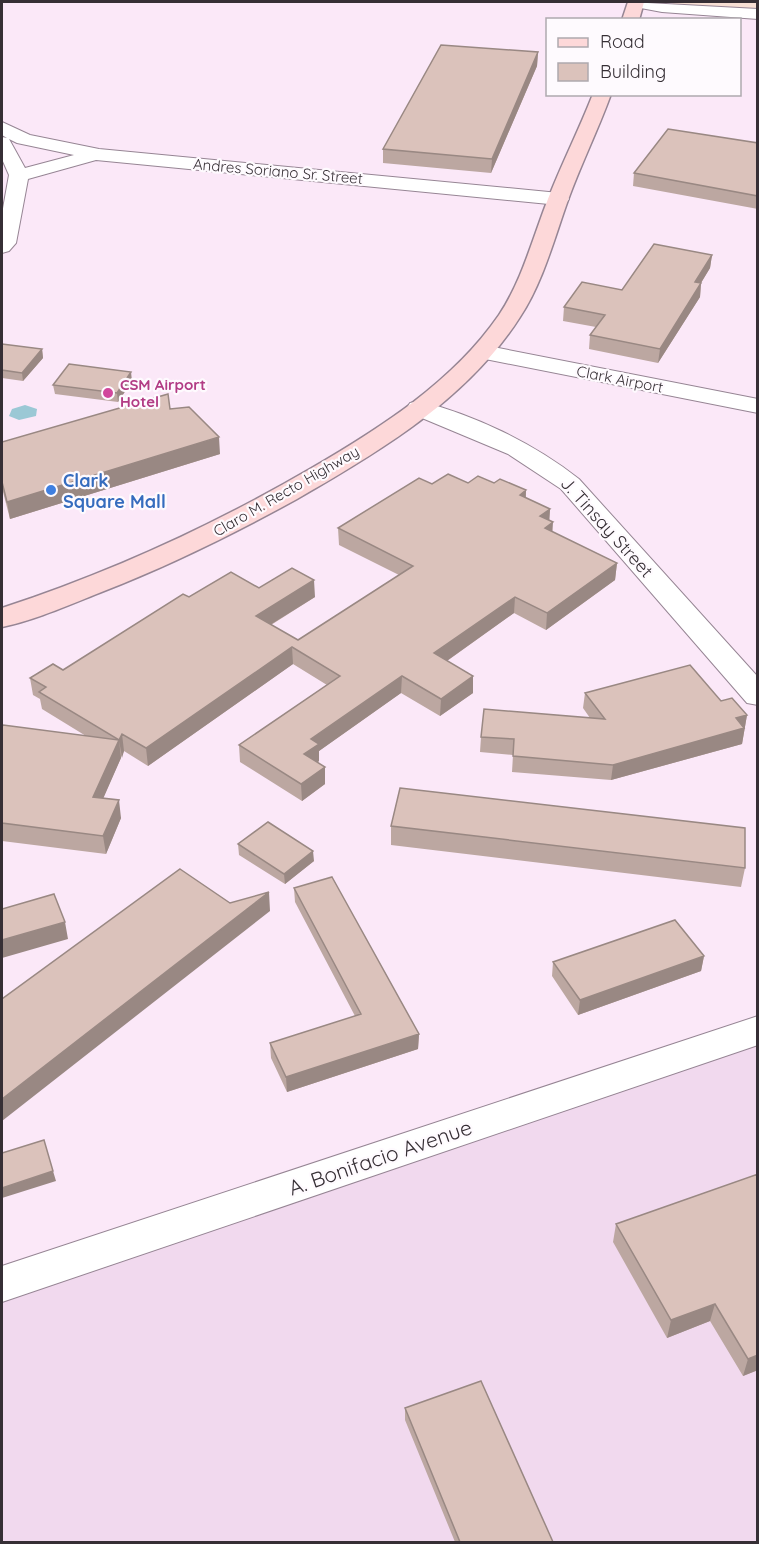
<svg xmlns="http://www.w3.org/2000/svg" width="759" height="1544" viewBox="0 0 759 1544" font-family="Quicksand,sans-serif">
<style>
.built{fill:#f1d9ee}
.industrial{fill:#f7dfd4}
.water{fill:#9bc8d5}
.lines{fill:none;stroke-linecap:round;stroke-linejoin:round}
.minor-casing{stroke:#968594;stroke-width:2}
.secondary-casing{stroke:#968594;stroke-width:3}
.minor{fill:#fff;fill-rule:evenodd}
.secondary{fill:#fdd8d9;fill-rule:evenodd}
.wall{fill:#bca7a1}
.shaded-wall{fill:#998883}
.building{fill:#dbc2bb;stroke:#998883;stroke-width:1.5}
.hotel-dot{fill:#d1479c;stroke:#fefafe;stroke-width:2}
.shop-dot{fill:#3f7fe0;stroke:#fefafe;stroke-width:2}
.labels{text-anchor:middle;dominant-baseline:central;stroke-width:4.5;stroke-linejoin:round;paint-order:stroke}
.far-street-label{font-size:15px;fill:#362f35;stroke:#fefafe}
.far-hotel-label{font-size:15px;font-weight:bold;fill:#b23c85;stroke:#fefafe;text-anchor:start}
.shop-label{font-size:18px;font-weight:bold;fill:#366cbe;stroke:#fefafe;text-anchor:start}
.street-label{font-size:18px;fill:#362f35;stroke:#fefafe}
.near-street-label{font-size:21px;fill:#362f35;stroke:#fefafe}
</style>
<rect width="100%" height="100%" fill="#fbe8f8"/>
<!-- built -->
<path class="built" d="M757 1043V1542H2V1300Z"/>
<!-- industrial -->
<path class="industrial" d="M673 2H757V11L672 5Z"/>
<!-- water -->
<path class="water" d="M25 405 37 409 36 416 19 420 9 416 12 409Z"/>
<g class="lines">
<!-- minor casing -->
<g class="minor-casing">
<path id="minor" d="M629 2 758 9V19L662 12 630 6Z
M2 122 30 135 99 149 559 193 566 195 569 199 566 203 559 205 96 160 28 179 16 243 9 251 2 253V214L9 175 2 159V137L7 138 2 135ZM9 139 17 143 74 155 25 168Z
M483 345 758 399V413L475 357 472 352 475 347Z
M419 401C475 415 533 443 579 479L758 677V705L747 703 561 489 508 454 410 413 407 408 410 403Z
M758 1016V1045L2 1302V1266Z"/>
</g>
<!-- secondary casing -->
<g class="secondary-casing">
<path id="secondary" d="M628 2H644L639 20H622Z
M593 94H611C598 130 581 164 568 200 554 239 543 282 520 317 468 399 379 452 297 499 235 533 171 565 104 591 71 604 36 620 2 627V608C109 573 212 526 310 469 379 429 453 382 499 315 522 281 533 237 548 199 562 163 579 130 593 94Z"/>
</g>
<!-- minor -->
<use href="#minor" class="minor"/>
<!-- secondary -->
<use href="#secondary" class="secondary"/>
</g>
<!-- wall -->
<path class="wall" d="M538 52 537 66 491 173 383 163V149Z
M758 143V209L633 186 634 173Z
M712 255 710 268 701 283 700 297 658 363 589 349 590 335 596 327 563 321 564 307 622 290Z
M2 344 42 349 43 358 23 381 2 378Z
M132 381 118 402 55 394 53 385Z
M170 409 220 454 10 519 2 488V442Z
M468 483H494L526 490V498L550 509 549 521 552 532 617 563 615 580 546 630 514 613 447 661 473 676V693L440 716 401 693 319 751V761L317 763 325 767V784L302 801 240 762 239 745 327 685 293 664 148 766 124 751 103 798 121 818 106 854 2 841V727L86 736 42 709 40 699 33 695 30 678 63 670 189 597 259 588 315 597 271 625 298 640 399 575 339 545 338 528 432 484Z
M585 693 721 701 747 715 742 744 611 780 512 772 513 755 480 752 481 737 590 718 583 708Z
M391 826 745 868 741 887 391 845Z
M238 844 314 861 285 884 239 855Z
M294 888 419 1034 418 1049 287 1092 271 1058 270 1043 355 1016 295 902Z
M704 956 701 971 578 1015 552 976 553 962Z
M758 1174V1370L743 1376 710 1321 667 1338 613 1242 616 1224Z
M405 1408 553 1542H455L405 1420Z"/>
<!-- shaded-wall -->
<path class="shaded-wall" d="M538 52 537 66 491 173 492 159Z
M712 255 710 268 693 296 695 282Z
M701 283 700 297 658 363 660 349Z
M42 349 43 358 23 381 22 373Z
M131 372 132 381 118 402 117 393Z
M219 437 220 454 10 519 7 502Z
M526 490 525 507 520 495Z
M550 509 549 525 553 522 552 539 543 545 540 516Z
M617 563 615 580 546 630 547 613Z
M314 580 315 597 257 633 256 616Z
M515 597 514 613 434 670V653Z
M292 647 293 664 148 766 146 748Z
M402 676 401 693 319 751V761L304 772V754L311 739Z
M473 676V693L440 716 441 699Z
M747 715 742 744 611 780 613 765 736 718Z
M122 734 124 751 122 758 119 740Z
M119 740 121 758 96 815 93 797Z
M325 767V784L302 801 301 784Z
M119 800 121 818 106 854 103 836Z
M313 851 314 861 285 884 284 874Z
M269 892 270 911 2 1121V1099Z
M65 922 68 939 2 958V940Z
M704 956 701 971 578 1015 580 1000Z
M419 1034 418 1049 287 1092 286 1077Z
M53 1171 56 1181 2 1198V1188Z
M715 1304 710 1321 667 1338 671 1320Z
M758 1355V1370L743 1376 748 1359Z"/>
<!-- building -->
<path class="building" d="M441 45 538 52 492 159 383 149Z
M668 129 758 143V196L634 173Z
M654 244 712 255 695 282 701 283 660 349 590 335 605 315 564 307 582 282 622 290Z
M2 344 42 349 22 373 2 370Z
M69 364 131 372 117 393 53 385Z
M168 394 170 409 189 407 219 437 7 502 2 482V442Z
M448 474 468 483 478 476 494 483 500 479 526 490 520 495 550 509 540 516 553 522 545 528 617 563 547 613 515 597 434 653 473 676 441 699 402 676 311 739 319 744 304 754 325 767 301 784 239 745 340 676 292 647 146 748 122 734 119 740 39 692 46 687 30 678 53 664 63 670 183 594 189 597 231 572 259 588 292 568 314 580 256 616 298 640 413 566 338 528 419 478 432 484Z
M690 665 721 701 732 698 747 715 736 718 744 728 613 765 513 756 514 739 481 737 484 709 605 719 585 693Z
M3 725 119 740 93 797 119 800 103 836 2 823V727Z
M400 788 745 828V868L391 826Z
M268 822 313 851 284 874 238 844Z
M180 869 230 903 269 892 2 1099V999Z
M332 877 419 1034 286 1077 270 1043 361 1014 294 888Z
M54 894 65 922 2 940V909Z
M675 920 704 956 580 1000 553 962Z
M44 1140 53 1171 2 1188V1153Z
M758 1174V1355L748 1359 715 1304 671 1320 616 1224Z
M481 1381 553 1542H460L405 1408Z"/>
<!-- markers -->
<circle class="hotel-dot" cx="108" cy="393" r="6"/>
<circle class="shop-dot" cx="51" cy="490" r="6"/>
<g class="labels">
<!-- far-street labels -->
<g class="far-street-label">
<text transform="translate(278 171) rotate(5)">Andres Soriano Sr. Street</text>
<text transform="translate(620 379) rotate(11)">Clark Airport</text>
<text transform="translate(286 491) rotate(-30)">Claro M. Recto Highway</text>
</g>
<!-- far-hotel labels -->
<g class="far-hotel-label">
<text x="120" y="384">CSM Airport<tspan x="120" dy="17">Hotel</tspan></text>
</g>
<!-- shop labels -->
<g class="shop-label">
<text x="63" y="480">Clark<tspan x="63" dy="21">Square Mall</tspan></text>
</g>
<!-- street labels -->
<g class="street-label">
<text transform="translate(607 527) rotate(48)">J. Tinsay Street</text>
</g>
<!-- near-street labels -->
<g class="near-street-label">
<text transform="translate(380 1157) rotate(-19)">A. Bonifacio Avenue</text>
</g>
</g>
<!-- border -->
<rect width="759" height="1544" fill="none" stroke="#362f35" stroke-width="6"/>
<!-- legend -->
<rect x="546" y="18" width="195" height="78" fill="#fefafe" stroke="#aea9ae" stroke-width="1.5"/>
<rect x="558" y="38" width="30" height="9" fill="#fdd8d9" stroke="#aea9ae" stroke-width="1.5"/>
<text x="600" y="48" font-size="18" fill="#362f35">Road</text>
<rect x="558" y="63" width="30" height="18" fill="#dbc2bb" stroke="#aea9ae" stroke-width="1.5"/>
<text x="600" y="78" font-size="18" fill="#362f35">Building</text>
</svg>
